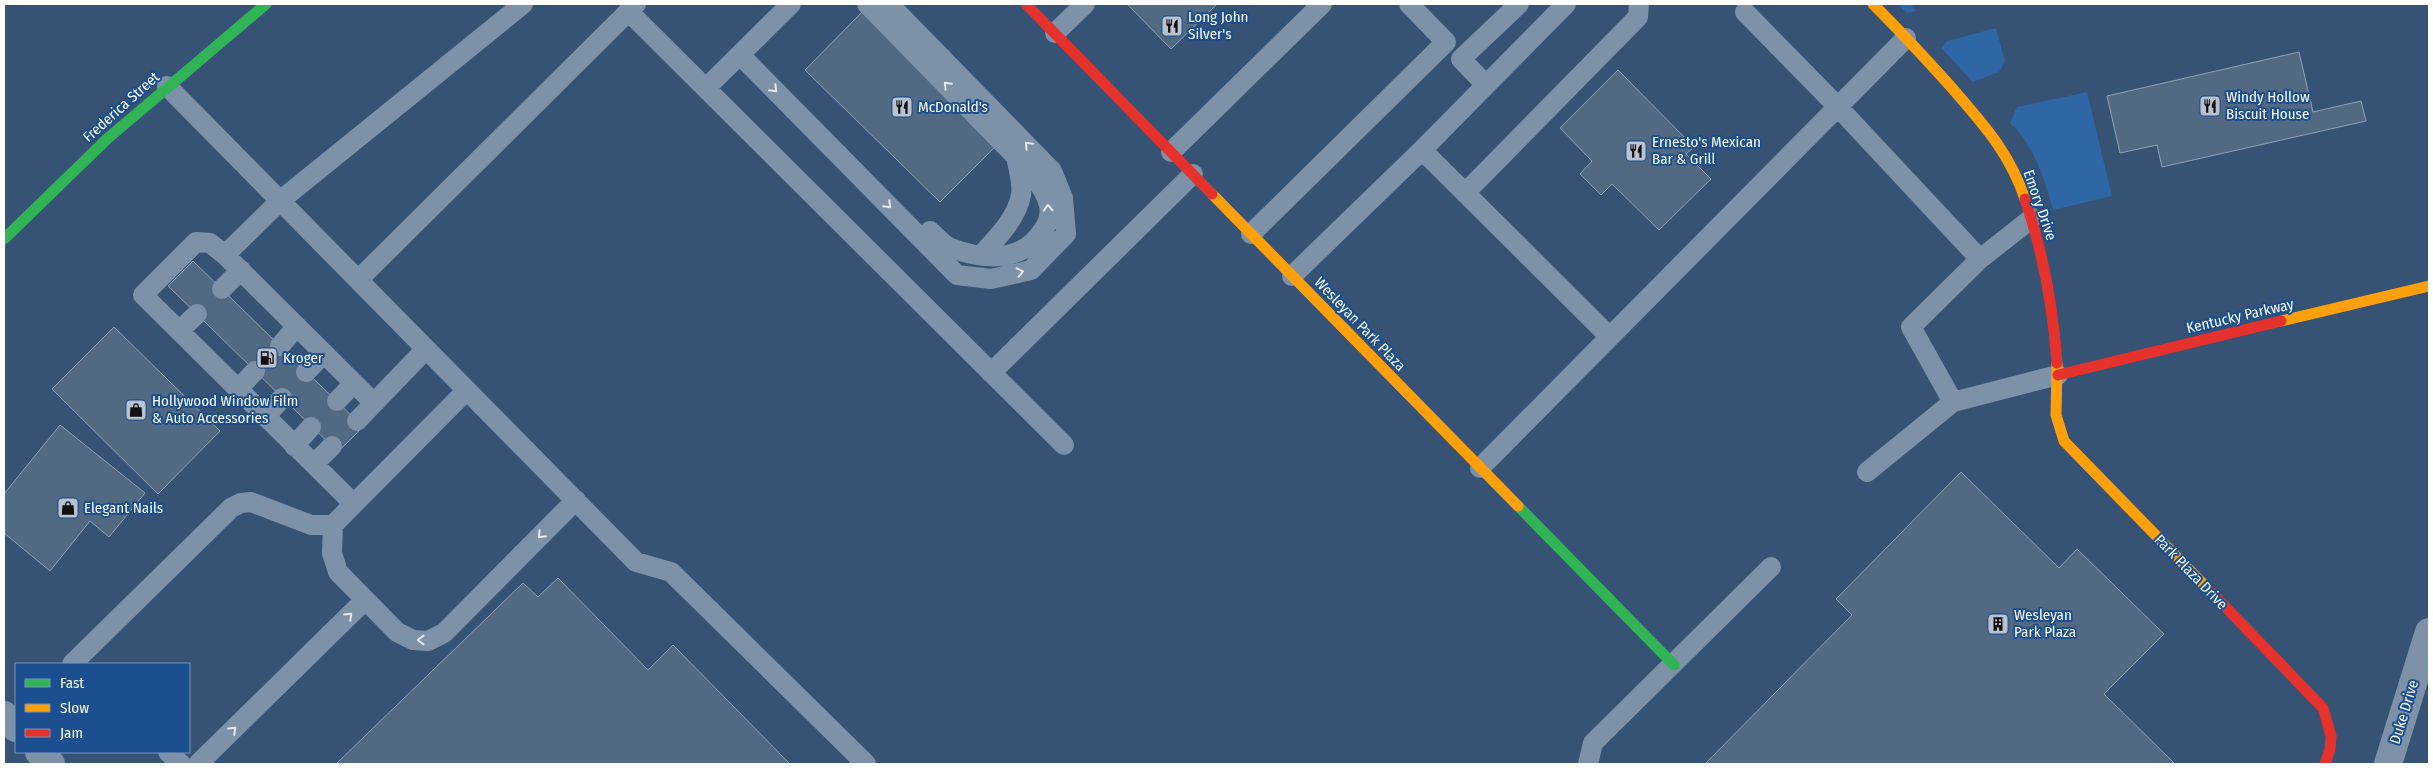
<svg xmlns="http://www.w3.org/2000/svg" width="2433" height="768" viewBox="0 0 2433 768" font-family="'Fira Sans Condensed',sans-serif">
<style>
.green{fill:#2f66a5}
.building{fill:#526984;stroke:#92a2b6}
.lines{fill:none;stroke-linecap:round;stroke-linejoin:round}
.lane{stroke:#7d92a8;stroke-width:20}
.street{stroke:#7d92a8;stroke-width:28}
.fast{stroke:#30b455;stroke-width:11}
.slow{stroke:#ff9f0a;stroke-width:11}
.jam{stroke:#e5322d;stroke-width:11}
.oneway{stroke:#e5e9ee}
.labels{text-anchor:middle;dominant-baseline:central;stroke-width:4;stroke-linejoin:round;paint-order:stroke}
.poi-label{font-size:15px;fill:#fff;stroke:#1b4f8f;text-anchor:start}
.street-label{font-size:15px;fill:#fff;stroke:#1b4f8f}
</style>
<rect width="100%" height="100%" fill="#365274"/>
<!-- green -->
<path class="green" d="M1898 4H1910L1917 11 1907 13Z
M1996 28 2005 61 1999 72 1973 82 1941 48 1947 41Z
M2087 92 2112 196 2053 210C2045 180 2034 145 2010 123L2017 107Z"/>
<!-- building -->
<path class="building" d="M1127 4H1217L1171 49Z
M863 11 998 144 940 202 805 70Z
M2299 52 2313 112 2361 101 2366 121 2162 167 2157 145 2120 153 2107 96Z
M1618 70 1694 147 1686 154 1711 179 1659 230 1612 184 1601 195 1580 174 1592 161 1560 128Z
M193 261 363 427 338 452 168 286Z
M114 327 220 431 158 494 52 389Z
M60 425 145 493 109 537 90 521 50 571 4 533V494Z
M1961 472 2059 568 2077 549 2164 634 2104 694 2175 764H1705L1852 615 1836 599Z
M558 578 648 670 673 645 790 764H336L523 583 538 597Z"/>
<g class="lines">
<!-- lane -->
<path class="lane" d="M867 4 1031 172C1038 182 1046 192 1049 205 1051 213 1048 224 1043 230 1023 263 983 260 951 248 943 245 936 236 930 231
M628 11 1064 445
M1745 12 1838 107 1980 259 1911 327 1953 402
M1055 33 1085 4
M740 55 957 275 991 279 1031 270 1066 234 1063 198 1052 171 889 4
M1486 85 1461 59 1519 4
M167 86 636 562 671 572 866 764
M706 88 791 4
M1422 150 1566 4
M1171 152 1322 4
M1465 193 1638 17 1639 4
M1251 234 1446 42 1409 4
M982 254C997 238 1017 218 1021 195 1023 183 1018 168 1016 156
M225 255 374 403 357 421
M1980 259 2032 218
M1292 276 1422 150 1610 337
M359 279 636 4
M222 289 241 270
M179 331 197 314
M280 346 297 326
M306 372 324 353
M991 373 1193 174
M238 389 255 371
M337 401 354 383
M374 403 426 349
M265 417 282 398
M294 446 311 427
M314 464 332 446
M1480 468 1906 38
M1867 472 1953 402 2058 375
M354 504 143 295 196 242 210 243 225 255 281 200 523 4
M333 525 332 553 338 572 397 632 413 640 428 641 444 633 576 500
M72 664 231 508 241 503 251 502 311 525H333L467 390
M168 752 181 764
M198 764 365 600
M1588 764 1593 743 1771 567"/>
<!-- street -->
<path class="street" d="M4 715 16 728
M39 752 51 764
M2388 764 2429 632"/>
<!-- fast -->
<path class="fast" d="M4 239 107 139 266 4
M1518 506 1674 665"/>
<!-- slow -->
<path class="slow" d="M1873 4C1900 31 1926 59 1952 88 1983 124 2010 153 2025 199
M1212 194 1518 506
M2281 321 2429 286
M2057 363 2056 415 2064 441 2208 589"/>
<!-- jam -->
<path class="jam" d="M1026 4 1212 194
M2025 199C2043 252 2053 307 2057 363
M2058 375 2281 321
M2208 589 2323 708 2331 736 2330 749 2325 764"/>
</g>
<!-- one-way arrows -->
<defs><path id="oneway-chevron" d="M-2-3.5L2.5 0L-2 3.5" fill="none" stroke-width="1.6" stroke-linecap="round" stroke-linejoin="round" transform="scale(1.25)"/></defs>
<g class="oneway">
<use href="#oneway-chevron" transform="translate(947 85) rotate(-134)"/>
<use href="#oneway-chevron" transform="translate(774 89) rotate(45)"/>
<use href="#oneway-chevron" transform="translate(1028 145) rotate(-134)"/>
<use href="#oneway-chevron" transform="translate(888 205) rotate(45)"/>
<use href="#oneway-chevron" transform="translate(1048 208) rotate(-93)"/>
<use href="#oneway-chevron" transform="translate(1020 272) rotate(-13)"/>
<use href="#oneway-chevron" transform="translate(541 535) rotate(135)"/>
<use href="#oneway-chevron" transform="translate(349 616) rotate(-44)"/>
<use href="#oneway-chevron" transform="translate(421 640) rotate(180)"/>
<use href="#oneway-chevron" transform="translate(233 730) rotate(-44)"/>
</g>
<!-- icons -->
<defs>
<g id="restaurant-square" transform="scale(1.125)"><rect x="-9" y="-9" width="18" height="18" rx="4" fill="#b9c2ce" stroke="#1b4f8f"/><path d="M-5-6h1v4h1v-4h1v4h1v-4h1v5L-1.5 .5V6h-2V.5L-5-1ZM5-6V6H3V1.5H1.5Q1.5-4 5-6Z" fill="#111"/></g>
<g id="fuel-square" transform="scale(1.125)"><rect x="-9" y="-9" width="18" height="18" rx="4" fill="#b9c2ce" stroke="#1b4f8f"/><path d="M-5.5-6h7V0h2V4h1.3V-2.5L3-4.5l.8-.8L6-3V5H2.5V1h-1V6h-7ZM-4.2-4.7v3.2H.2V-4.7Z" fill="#111"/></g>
<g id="shop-square" transform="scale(1.125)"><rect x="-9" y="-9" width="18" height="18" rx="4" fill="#b9c2ce" stroke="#1b4f8f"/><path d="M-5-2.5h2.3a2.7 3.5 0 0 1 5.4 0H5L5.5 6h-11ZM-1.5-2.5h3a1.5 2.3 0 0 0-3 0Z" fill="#111"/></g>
<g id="building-square" transform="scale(1.125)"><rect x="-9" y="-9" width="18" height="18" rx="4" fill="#b9c2ce" stroke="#1b4f8f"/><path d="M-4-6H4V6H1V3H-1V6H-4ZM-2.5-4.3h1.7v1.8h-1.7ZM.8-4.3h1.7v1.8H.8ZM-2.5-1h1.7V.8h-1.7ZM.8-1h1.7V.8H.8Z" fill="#111"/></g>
</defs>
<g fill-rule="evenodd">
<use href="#restaurant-square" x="1172" y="26"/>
<use href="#restaurant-square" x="2210" y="106"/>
<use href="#restaurant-square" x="902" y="107"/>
<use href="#restaurant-square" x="1636" y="151"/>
<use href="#fuel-square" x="267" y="358"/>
<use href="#shop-square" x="136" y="410"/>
<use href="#shop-square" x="68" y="508"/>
<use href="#building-square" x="1998" y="624"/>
</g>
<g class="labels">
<!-- poi labels -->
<g class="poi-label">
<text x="1188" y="17">Long John<tspan x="1188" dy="17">Silver's</tspan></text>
<text x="2226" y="97">Windy Hollow<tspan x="2226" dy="17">Biscuit House</tspan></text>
<text x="918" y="107">McDonald's</text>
<text x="1652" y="142">Ernesto's Mexican<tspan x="1652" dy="17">Bar &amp; Grill</tspan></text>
<text x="283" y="358">Kroger</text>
<text x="152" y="401">Hollywood Window Film<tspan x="152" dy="17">&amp; Auto Accessories</tspan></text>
<text x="84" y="508">Elegant Nails</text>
<text x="2014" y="615">Wesleyan<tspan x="2014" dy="17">Park Plaza</tspan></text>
</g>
<!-- street labels -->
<g class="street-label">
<text transform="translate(121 107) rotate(-42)">Frederica Street</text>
<text transform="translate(2040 205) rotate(71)">Emory Drive</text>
<text transform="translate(2240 316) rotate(-13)">Kentucky Parkway</text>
<text transform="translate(1360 324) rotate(46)">Wesleyan Park Plaza</text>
<text transform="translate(2191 572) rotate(46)">Park Plaza Drive</text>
<text transform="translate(2404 712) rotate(-73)">Duke Drive</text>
</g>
</g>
<!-- border -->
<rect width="2433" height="768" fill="none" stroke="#ffffff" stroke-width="10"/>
<!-- legend -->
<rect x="15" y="663" width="175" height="90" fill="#1b4f8f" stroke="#7695bc"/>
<rect x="25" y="679" width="25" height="8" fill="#30b455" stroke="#7695bc"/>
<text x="60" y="688" font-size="15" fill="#ffffff">Fast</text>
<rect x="25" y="704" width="25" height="8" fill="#ff9f0a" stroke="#7695bc"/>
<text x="60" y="713" font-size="15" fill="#ffffff">Slow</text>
<rect x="25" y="729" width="25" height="8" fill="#e5322d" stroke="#7695bc"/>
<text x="60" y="738" font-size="15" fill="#ffffff">Jam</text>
</svg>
